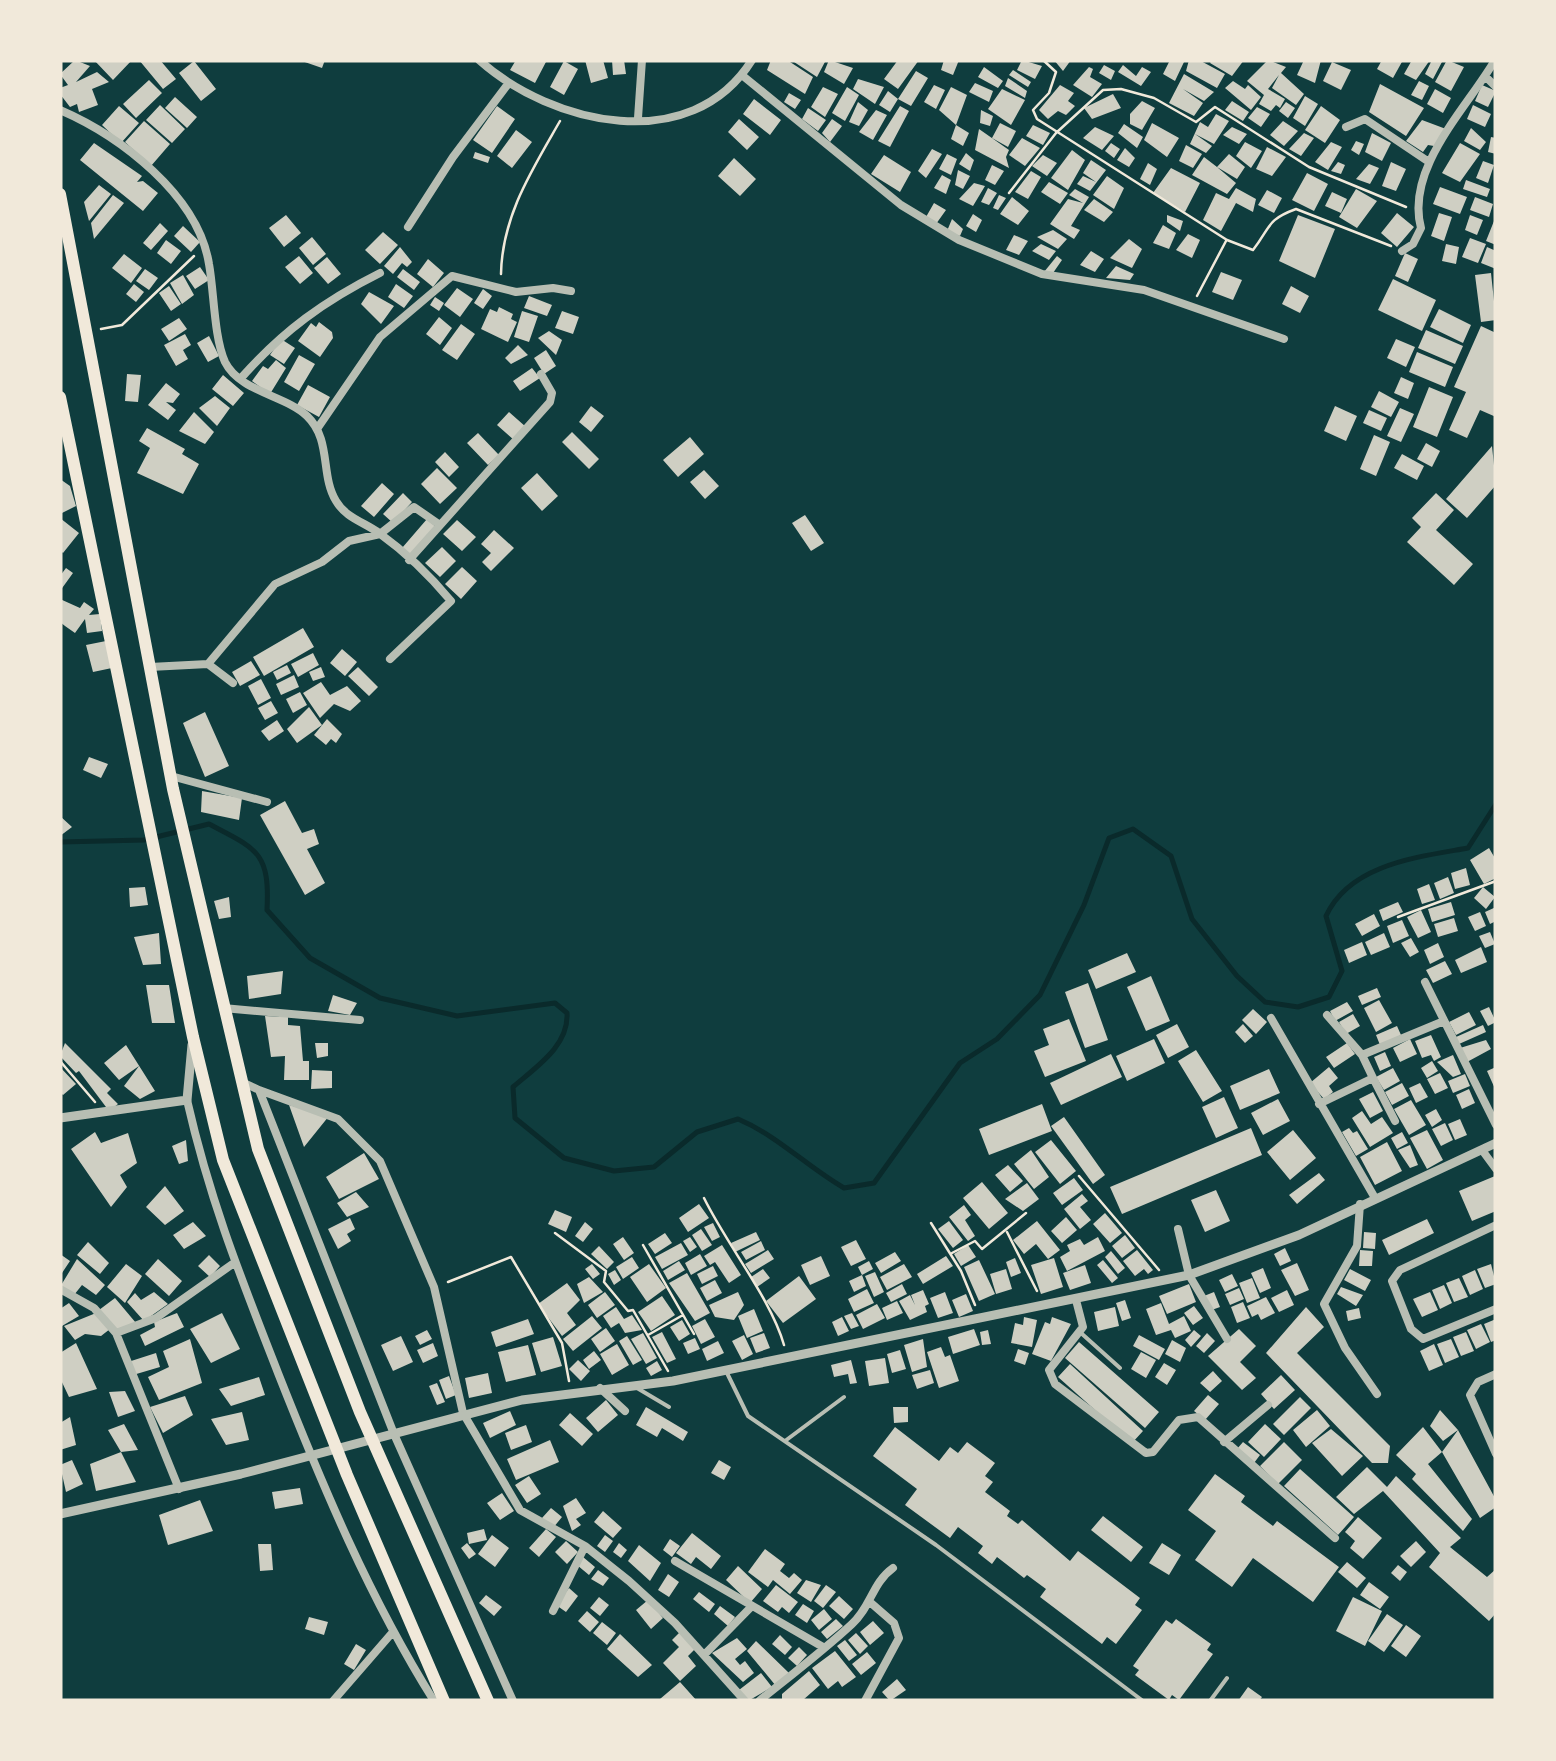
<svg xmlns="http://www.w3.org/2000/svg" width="1556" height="1761" viewBox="0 0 1556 1761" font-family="Inter,sans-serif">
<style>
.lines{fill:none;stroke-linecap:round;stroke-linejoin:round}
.stream{stroke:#0a2a2b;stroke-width:5}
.building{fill:#cfcfc3}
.path{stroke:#f1e9da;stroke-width:2.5}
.service{stroke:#b8beb3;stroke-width:4}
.minor{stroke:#b8beb3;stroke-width:8}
.tertiary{stroke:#b8beb3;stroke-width:9}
.trunk{stroke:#f1e9da;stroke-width:12}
</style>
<rect width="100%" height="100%" fill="#0f3d3e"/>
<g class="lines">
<!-- stream -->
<path class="stream" d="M60 842 144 840 209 824C257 849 270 852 267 910L310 958 380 998 457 1016 555 1003 567 1013C569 1046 536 1067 513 1087L515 1118 564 1158 614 1171 654 1167 697 1132 738 1119C778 1136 806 1166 844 1188L874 1183 960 1063 997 1039 1040 995 1084 905 1109 838 1133 829 1171 856 1192 919 1237 976 1265 1002 1298 1007 1329 997 1342 971 1326 916C1350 864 1418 857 1468 848L1496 804"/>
</g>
<!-- building -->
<path class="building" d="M75 60 90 66 76 82 97 72 109 82 92 89 98 105 79 112 77 104 70 107 60 94V88L68 85 60 74Z
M94 60H132L113 80Z
M139 60H160L176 79 163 89Z
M299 60H325L322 68Z
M516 60H547L535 83 510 70Z
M585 60H603L608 78 591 83Z
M612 60H624L626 74 613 75Z
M771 60H787L813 77 805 94 767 70Z
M791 60H826L817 77Z
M829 60 853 68 844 84 824 72Z
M898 60H919L898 89 884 79Z
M944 60H959L953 75 941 70Z
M1022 60 1042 66 1035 79 1017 70Z
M1054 60H1071L1063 71Z
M1170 60 1184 62 1175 81 1163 74Z
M1189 60H1199L1225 74 1217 88 1186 71Z
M1212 60H1244L1232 76 1210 63Z
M1268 60 1286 67 1281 73 1304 94 1296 105 1272 88 1279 75 1268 89 1285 99 1280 108 1276 105 1271 111 1259 104 1264 95 1247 81Z
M1304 60H1321L1315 83 1297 75Z
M1382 60H1403L1393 78 1377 69Z
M1412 60H1430L1416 80 1404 74Z
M1432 60H1443L1433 79 1425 74Z
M1447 60 1464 67 1451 91 1435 82Z
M194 61 216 89 201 101 179 73Z
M564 61 578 69 564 95 550 87Z
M1332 62 1351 70 1341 90 1323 81Z
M1104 65 1115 71 1111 80 1099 73Z
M1123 65 1136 76 1142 67 1151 72 1141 86 1118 72Z
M984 67 1003 81 998 88 978 77Z
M1089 67 1093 69 1090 77 1102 84 1092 97 1073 85Z
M1013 70 1031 82 1028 87 1009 75Z
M916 71 928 78 911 106 898 99Z
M1184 74 1214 92 1204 101 1183 89 1203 103 1194 116 1169 103Z
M1008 78 1027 91 1025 98 1005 86Z
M858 79 884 87 875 104 853 89Z
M149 80 162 93 136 118 123 104Z
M1233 81 1245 89 1248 85 1261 97 1251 110 1225 88Z
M1419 81 1429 86 1422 100 1411 95Z
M975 83 993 91 989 102 969 92Z
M1380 84 1424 108 1406 136 1369 112Z
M934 85 945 90 936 109 924 102Z
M1060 85 1074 93 1068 101 1075 106 1066 115 1058 111 1048 119 1039 110Z
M1482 85 1496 91 1488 107 1475 101Z
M823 87 838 94 825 117 811 107Z
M847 87 859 95 845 121 832 113Z
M951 87 967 95 956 125 939 110Z
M1002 89 1025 100 1011 125 988 109Z
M1435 89 1451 98 1443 113 1427 104Z
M888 91 898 99 890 112 879 105Z
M789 93 801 100 795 109 784 102Z
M1113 94 1121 108 1092 119 1084 108Z
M1305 96 1318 104 1305 126 1293 118Z
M175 97 197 117 187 128 165 108Z
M754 99 781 120 770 135 743 114Z
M1142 101 1155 108 1142 130 1130 124V114Z
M1232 101 1249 112 1243 121 1225 110Z
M858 102 868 110 859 126 849 122Z
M1286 102 1295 108 1288 118 1279 111Z
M160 105 185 129 172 143 146 120Z
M1473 105 1491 114 1485 127 1467 119Z
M119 106 139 123 121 143 102 125Z
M497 106 515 119 492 153 473 140Z
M900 106 909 111 890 147 878 141Z
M1321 106 1340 120 1325 143 1305 130Z
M1257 107 1270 114 1261 127 1248 118Z
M808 108 826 120 818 131 802 119Z
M876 110 887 115 873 140 859 132Z
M981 110 993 116 990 126 980 123Z
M1216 114 1229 121 1214 144 1195 134 1212 146 1206 153 1190 144 1200 122 1208 127Z
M739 119 759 137 747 150 728 132Z
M832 119 842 126 830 142 822 133Z
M1422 120 1446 129 1434 146 1428 145 1423 152 1406 141Z
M144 121 170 144 151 166 125 142Z
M1283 121 1298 131 1284 146 1270 135Z
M1000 123 1016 131 1008 147 992 138Z
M1152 123 1179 138 1167 157 1144 140Z
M1124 124 1143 137 1137 148 1118 133Z
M956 125 969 133 963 146 951 139Z
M1033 125 1050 133 1043 145 1026 136Z
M1095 127 1114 136 1102 150 1083 138Z
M1232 127 1247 134 1239 144 1223 135Z
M1471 128 1486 142 1480 150 1464 141Z
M979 129 1009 150 1006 157 1009 168 975 150Z
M516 130 532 142 512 168 497 156Z
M1304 133 1314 138 1301 156 1289 149Z
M1372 133 1391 143 1382 161 1365 152Z
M1491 137 1496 138V154L1488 152Z
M1022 138 1040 148 1025 166 1009 155Z
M1356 141 1364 144 1359 155 1351 150Z
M1245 142 1262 151 1251 168 1236 156Z
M1331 142 1342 147 1328 170 1315 162Z
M94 143 142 176 137 182 143 181 158 193 143 211 80 160Z
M1111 143 1120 149 1114 158 1105 151Z
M1460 143 1480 154 1460 182 1442 173Z
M1186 145 1202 154 1193 168 1179 161Z
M1267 147 1286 157 1272 176 1256 169Z
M1125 148 1135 158 1129 167 1117 160Z
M932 149 942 154 926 178 918 171Z
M1072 150 1085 160 1068 190 1051 178Z
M475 152 490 157 488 163 473 158Z
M966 153 974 160 970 171 959 164Z
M947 154 957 159 951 175 939 169Z
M1229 154 1245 167 1237 179 1217 167 1236 183 1227 194 1192 175 1204 157 1217 167Z
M884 155 911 172 900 192 871 174Z
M1043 155 1057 163 1047 176 1032 166Z
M734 158 756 179 740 196 718 176Z
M1091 160 1106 170 1090 191 1077 184 1083 176 1096 182 1083 173Z
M1483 161 1494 165 1488 183 1476 178Z
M1338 162 1345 165 1341 174 1331 171Z
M1391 162 1406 169 1396 191 1382 186Z
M1148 163 1157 169 1150 185 1140 179Z
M1369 164 1379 168 1370 184 1356 179Z
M992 165 1004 171 995 185 985 180Z
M1171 168 1200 183 1185 212 1153 193Z
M958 170 970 176 963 189 955 185Z
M1031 171 1041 177 1028 199 1015 192Z
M1307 173 1328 184 1314 211 1292 200Z
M942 175 951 180 946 194 934 188Z
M1107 176 1124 188 1114 209 1093 195Z
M1466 180 1490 189 1487 197 1463 189Z
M1049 182 1068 193 1060 204 1041 192Z
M974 183 985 186 973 206 959 199Z
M99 185 111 194 89 221 84 202Z
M1440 187 1467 197 1460 214 1433 204Z
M988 188 997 193 989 205 981 202Z
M1236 188 1256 199 1253 212 1236 203 1221 231 1203 220 1216 193 1229 199Z
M1075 189 1089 197 1071 226 1080 230 1074 239 1050 224 1068 199 1083 203 1069 195Z
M1356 189 1377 201 1357 228 1339 217Z
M1267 190 1282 198 1274 213 1258 205Z
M1332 192 1347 199 1341 213 1325 206Z
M113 195 124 203 94 239 91 223Z
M999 195 1006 198 998 210 993 208Z
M1012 197 1029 211 1018 225 1000 214Z
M1475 197 1493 204 1489 217 1470 210Z
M1094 199 1113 212 1104 222 1084 210Z
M934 203 946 210 936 224 926 217Z
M1397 213 1414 227 1397 247 1381 233Z
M1439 213 1452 217 1444 241 1431 236Z
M973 214 982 220 976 232 966 226Z
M286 215 301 233 284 247 269 228Z
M1167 215 1183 221 1180 231 1167 222Z
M1298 215 1335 229 1315 278 1279 261Z
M1470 215 1483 220 1477 235 1465 230Z
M1496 216V245L1486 241Z
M952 219 963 229 960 236 947 231Z
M160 223 168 231 151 250 143 243Z
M1163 225 1176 233 1169 249 1153 243Z
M183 226 200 242 191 252 174 236Z
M1053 230 1067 239 1058 249 1037 237Z
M383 232 398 245 380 264 365 250Z
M1188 234 1200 240 1192 258 1176 250Z
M1014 235 1028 241 1019 255 1006 250Z
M312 237 326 254 313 265 299 248Z
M1470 238 1486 244 1478 263 1462 257Z
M1129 239 1142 249 1132 268 1110 258Z
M166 240 181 251 171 264 157 253Z
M1041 244 1056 251 1049 260 1032 251Z
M1446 244 1459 247 1456 264 1442 261Z
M400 247 412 262 407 267 402 263 393 274 384 266Z
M1487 247 1496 251V269L1481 263Z
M1091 251 1104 259 1095 272 1080 265Z
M1405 253 1418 259 1408 282 1395 276Z
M124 254 142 268 131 283 112 268Z
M299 256 313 273 300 284 285 267Z
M1057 256 1062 260 1053 273 1044 272Z
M327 257 341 274 328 284 314 268Z
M428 259 444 273 433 287 417 274Z
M1116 266 1134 274 1130 280 1106 278Z
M200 267 209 280 195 289 186 276Z
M145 269 158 278 149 290 136 281Z
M403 269 420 282 414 290 397 277Z
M1221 272 1242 280 1233 300 1212 292Z
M1491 273 1496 320 1481 322 1475 275Z
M183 275 194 295 182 304 170 283Z
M1393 279 1436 300 1422 331 1378 310Z
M134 284 144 292 136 302 126 294Z
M396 284 413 296 404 308 388 297Z
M169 286 181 304 171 311 159 293Z
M1291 286 1309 296 1300 313 1282 304Z
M457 288 473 299 460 317 444 305Z
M483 289 492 296 483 309 474 303Z
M369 292 394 306 381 324 361 304Z
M529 296 552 305 547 316 524 308Z
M435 297 444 303 439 311 430 305Z
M499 307 513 314 511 319 517 322 508 342 481 329 490 309 497 312Z
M1439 309 1471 325 1463 343 1430 327Z
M522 311 538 316 529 342 514 337Z
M562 311 579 317 573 334 555 328Z
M439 317 452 328 440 345 426 334Z
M179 318 187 329 169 341 161 329Z
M319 322 332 332 333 338 320 357 298 341 311 323 316 327Z
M461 324 475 334 457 360 442 350Z
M1481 326 1496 333V417L1480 410 1467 438 1449 430 1466 392 1454 387Z
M1426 330 1463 346 1455 364 1418 348Z
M549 331 562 340 556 355 538 338Z
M185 334 191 345 183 350 188 359 176 366 164 345Z
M209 336 219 356 208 362 197 343Z
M281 339 295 348 284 364 270 355Z
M1396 339 1415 347 1406 367 1387 358Z
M518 345 528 355 511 364 505 358Z
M546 350 556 366 544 374 534 358Z
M1417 352 1453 367 1445 387 1409 372Z
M299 355 315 364 299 391 284 382Z
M276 360 286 368 270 394 252 381 263 366 268 369Z
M532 368 540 378 520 391 513 381Z
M127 374 141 375 138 402 125 401Z
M223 375 244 393 233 406 212 389Z
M1401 377 1414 383 1408 399 1394 393Z
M166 383 180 394 173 403 166 402 176 410 168 420 148 405Z
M308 385 330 397 319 417 297 405Z
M1429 387 1453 397 1437 437 1413 427Z
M1379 391 1399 402 1391 417 1371 407Z
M215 396 230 408 217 426 199 408Z
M591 406 604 416 591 432 579 422Z
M1335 406 1357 416 1346 441 1324 431Z
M1400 408 1414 414 1401 442 1387 436Z
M1369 410 1387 418 1381 431 1363 423Z
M194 412 214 432 205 444 179 431Z
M509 412 526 427 514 440 497 425Z
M147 428 185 449 182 454 199 464 183 494 137 473 150 448 139 441Z
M572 432 599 459 589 469 562 442Z
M478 433 499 455 488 465 467 443Z
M1374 435 1390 442 1376 476 1360 469Z
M690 437 704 454 678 477 663 460Z
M1426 443 1440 451 1432 467 1417 459Z
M1492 446 1496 485 1467 518 1446 499Z
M445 452 459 467 449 477 435 462Z
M1402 454 1424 466 1417 480 1394 468Z
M437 468 457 488 440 504 421 484Z
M704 470 719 486 705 499 690 482Z
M537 473 558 496 542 511 521 488Z
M60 479 70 486 76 506 62 513Z
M382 483 394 494 374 517 361 506Z
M403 493 412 502 393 523 383 514Z
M1436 493 1454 510 1436 530 1473 564 1454 585 1407 542 1421 527 1412 518Z
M805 515 824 543 811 551 792 523Z
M60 518 79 533 63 553 60 550Z
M427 519 436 527 411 556 402 548Z
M457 520 476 537 462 551 443 534Z
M494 530 514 548 491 571 482 562 491 553 481 544Z
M442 547 456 561 440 577 425 563Z
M462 567 477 581 461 599 445 584Z
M66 568 73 573 60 591V576Z
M60 599 80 608 84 602 94 609 89 615 100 614 102 631 87 633 85 619 75 633 65 626 60 622Z
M303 628 314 647 264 676 253 657Z
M106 641 112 668 93 672 86 645Z
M342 649 357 662 345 676 330 663Z
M313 653 319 665 298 677 291 664Z
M251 661 260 675 240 686 232 672Z
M287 665 291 673 277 680 273 672Z
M321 667 325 677 313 681 309 672Z
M358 667 378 687 369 696 348 676Z
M294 675 299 687 281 695 276 684Z
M261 679 271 698 258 705 248 686Z
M321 682 330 695 347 686 361 701 350 711 334 704 320 718 303 693Z
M300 692 307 705 293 713 286 699Z
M271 701 278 713 265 720 258 708Z
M309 707 322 725 297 743 287 729Z
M205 712 229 766 205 777 183 723Z
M327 719 342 734 336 743 331 739 326 745 314 735Z
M277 720 284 731 269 741 261 731Z
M89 757 108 764 101 778 83 770Z
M202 791 242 798 239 820 201 812Z
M285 801 302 833 314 829 319 844 307 849 325 883 305 895 260 815Z
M60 816 72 827 60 836Z
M1489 848 1496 860V878L1484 884 1470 860Z
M1466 868 1470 885 1455 889 1451 873Z
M1448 877 1454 893 1440 899 1434 883Z
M1429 884 1435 900 1422 904 1417 889Z
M145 887 148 905 130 907 129 888Z
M1483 887 1495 897 1486 909 1474 898Z
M229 897 231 917 219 919 214 901Z
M1398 902 1403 912 1383 921 1379 910Z
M1451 902 1455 915 1432 922 1428 909Z
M1496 907V921L1490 924 1485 912Z
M1421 910 1431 932 1418 938 1407 917Z
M1480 912 1486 926 1475 931 1468 917Z
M1374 914 1380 926 1362 936 1355 924Z
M1454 918 1458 931 1438 937 1434 924Z
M1402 920 1409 936 1393 943 1387 926Z
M1490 932 1495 944 1485 948 1479 936Z
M159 933 161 964 143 965 134 937Z
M1384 933 1390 947 1371 955 1365 942Z
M1411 938 1419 952 1410 957 1401 943Z
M1362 942 1367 955 1349 963 1344 950Z
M1438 943 1444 957 1430 964 1424 950Z
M1481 947 1487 962 1461 973 1455 960Z
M1127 953 1136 972 1096 989 1088 970Z
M1445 961 1452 974 1433 983 1426 970Z
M283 971 281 994 249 999 247 976Z
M1151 976 1170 1021 1146 1031 1127 987Z
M1088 983 1108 1040 1085 1048 1065 992Z
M146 985H169L175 1023H152Z
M1377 988 1381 997 1362 1005 1358 996Z
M333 995 357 1003 350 1015 328 1011Z
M1379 1000 1392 1023 1376 1032 1364 1008Z
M1347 1002 1353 1011 1335 1021 1330 1011Z
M1489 1007 1496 1022 1488 1026 1480 1011Z
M1253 1009 1267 1022 1256 1034 1242 1020Z
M1469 1012 1476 1025 1456 1035 1449 1022Z
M1353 1014 1360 1026 1346 1034 1339 1022Z
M265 1016 288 1017V1025L300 1026 303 1061H309V1080H284L285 1056 271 1057Z
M1069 1019 1086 1061 1045 1077 1034 1051 1049 1045 1043 1029Z
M1177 1024 1189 1047 1168 1058 1156 1035Z
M1243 1024 1253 1036 1245 1043 1235 1032Z
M1483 1025 1486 1032 1459 1044 1456 1037Z
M1397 1026 1401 1035 1380 1045 1376 1035Z
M1431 1035 1441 1057 1434 1061 1431 1055 1422 1058 1415 1041Z
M1154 1039 1165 1063 1127 1081 1116 1056Z
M1410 1039 1417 1054 1400 1062 1393 1048Z
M1486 1040 1491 1049 1467 1062 1460 1048Z
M65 1043 111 1089 107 1093 118 1104 109 1111 79 1071 76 1073 60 1056Z
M315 1043H328V1056L317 1058Z
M1347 1043 1355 1054 1334 1068 1326 1057Z
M126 1045 155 1091 140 1099 124 1086 139 1066 119 1080 104 1063Z
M1196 1050 1222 1091 1203 1102 1178 1061Z
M1385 1052 1391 1066 1380 1071 1374 1057Z
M1111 1054 1122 1077 1061 1105 1050 1083Z
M1453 1055 1461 1074 1453 1077 1437 1062Z
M1432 1061 1438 1071 1427 1078 1421 1068Z
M60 1067 76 1084 63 1095 60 1092Z
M1329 1067 1338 1078 1329 1086 1333 1092 1324 1099 1310 1083Z
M1496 1067V1091L1487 1071Z
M1393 1068 1400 1081 1384 1090 1376 1077Z
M1269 1069 1280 1093 1240 1110 1230 1086Z
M312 1070 332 1071V1088L311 1089Z
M1440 1073 1448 1088 1435 1094 1427 1079Z
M1465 1074 1470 1086 1453 1093 1448 1081Z
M1402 1083 1409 1096 1392 1105 1385 1092Z
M1420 1083 1428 1097 1416 1103 1409 1088Z
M1469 1089 1475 1103 1462 1109 1456 1095Z
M1373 1092 1383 1111 1370 1118 1359 1099Z
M1224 1097 1238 1128 1216 1138 1202 1107Z
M1278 1099 1290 1121 1263 1135 1251 1113Z
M1411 1100 1426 1125 1409 1135 1394 1109Z
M1042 1104 1052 1131 989 1155 979 1129Z
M289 1105 329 1116 304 1147Z
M1436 1109 1442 1120 1432 1127 1425 1115Z
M1362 1111 1371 1124 1382 1117 1393 1133 1370 1147 1352 1118Z
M1064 1117 1105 1175 1093 1184 1051 1126Z
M1460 1119 1467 1135 1455 1140 1448 1124Z
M1445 1123 1453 1140 1441 1146 1432 1129Z
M1251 1128 1262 1155 1122 1214 1110 1187Z
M1349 1128 1353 1133 1357 1131 1368 1149 1356 1156 1342 1132Z
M1293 1130 1316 1158 1290 1180 1267 1152Z
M1427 1130 1443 1160 1427 1169 1410 1138Z
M95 1132 101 1143 128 1133 137 1163 120 1175 127 1187 111 1207 71 1149Z
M1402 1132 1408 1143 1397 1149 1391 1138Z
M186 1140 188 1161 179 1164 172 1146Z
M1051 1140 1076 1171 1060 1184 1035 1152Z
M1387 1142 1402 1171 1375 1185 1360 1157Z
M1410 1145 1418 1165 1410 1168 1398 1150Z
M1031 1150 1049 1177 1034 1189 1014 1164Z
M364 1153 379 1179 339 1199 326 1177Z
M1008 1165 1023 1181 1010 1192 995 1175Z
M1319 1173 1325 1180 1297 1204 1289 1195Z
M1495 1176 1496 1211 1472 1221 1459 1191Z
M1074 1178 1083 1190 1062 1205 1053 1193Z
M982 1182 1008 1213 989 1229 963 1198Z
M1027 1183 1039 1199 1023 1211 1005 1199Z
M165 1186 184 1211 165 1225 146 1207Z
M1216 1190 1230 1221 1205 1232 1191 1200Z
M356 1192 369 1207 347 1217 337 1203Z
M1082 1194 1088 1201 1080 1207 1091 1220 1080 1229 1064 1209Z
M699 1204 709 1218 688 1232 679 1218Z
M964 1205 971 1215 965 1220 975 1236 968 1241 949 1217Z
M555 1210 572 1217 566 1232 548 1224Z
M1105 1213 1122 1233 1110 1243 1093 1224Z
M1066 1217 1077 1230 1062 1243 1051 1231Z
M350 1218 355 1229 347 1234 351 1241 338 1249 328 1229Z
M1427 1219 1434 1233 1389 1255 1382 1240Z
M949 1221 963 1240 953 1248 938 1229Z
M1037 1221 1060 1250 1048 1259 1036 1244 1024 1254 1013 1240Z
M193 1222 206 1236 184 1249 173 1235Z
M585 1222 593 1229 583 1242 575 1236Z
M713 1223 720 1237 712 1241 704 1227Z
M701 1229 712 1245 702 1251 692 1235Z
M756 1232 760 1240 735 1252 731 1243Z
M1364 1232 1376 1233 1375 1249 1363 1248Z
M665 1233 672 1243 655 1254 648 1244Z
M1125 1235 1135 1248 1122 1258 1112 1246Z
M623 1237 634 1253 624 1260 613 1244Z
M690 1237 697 1247 690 1252 683 1241Z
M1098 1237 1105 1251 1067 1271 1060 1257 1070 1251 1067 1245 1080 1239 1084 1245Z
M856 1240 866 1259 851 1266 841 1247Z
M761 1241 765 1250 746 1260 741 1252Z
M88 1242 109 1263 100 1274 77 1255Z
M681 1243 688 1255 662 1269 655 1257Z
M722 1245 741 1275 729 1283 715 1262 710 1265 704 1256Z
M968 1245 976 1257 961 1266 954 1254Z
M599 1246 614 1262 607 1269 591 1254Z
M1285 1248 1291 1261 1280 1266 1274 1254Z
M768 1250 774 1259 751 1273 745 1264Z
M1137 1250 1153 1270 1148 1274 1144 1269 1135 1276 1123 1261Z
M1360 1250 1373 1251 1372 1266H1359Z
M1111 1251 1125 1268 1118 1274 1105 1257Z
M895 1252 901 1261 881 1273 875 1263Z
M60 1254 70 1261 60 1276Z
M700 1254 707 1266 691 1275 685 1263Z
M209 1255 220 1266 210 1277 198 1266Z
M821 1256 830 1276 810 1285 801 1265Z
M946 1256 953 1266 923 1284 917 1274Z
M632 1257 639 1268 623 1279 616 1267Z
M1015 1258 1021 1273 1011 1277 1006 1262Z
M1054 1258 1063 1287 1041 1294 1031 1265Z
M77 1259 105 1285 96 1295 82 1285 74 1295 60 1287Z
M158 1259 182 1281 169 1296 145 1274Z
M979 1260 995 1294 979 1301 964 1267Z
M1103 1260 1118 1278 1112 1283 1097 1265Z
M679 1261 685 1270 668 1280 663 1271Z
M869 1261 873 1269 862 1275 858 1267Z
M1297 1263 1309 1290 1295 1296 1281 1270Z
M126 1264 142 1276 125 1303 107 1287Z
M592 1264 600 1274 593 1279 585 1269Z
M649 1264 666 1288 647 1302 630 1277Z
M904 1264 912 1277 887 1290 880 1277Z
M1491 1264 1496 1284 1485 1288 1477 1269Z
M1085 1265 1091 1283 1070 1290 1063 1273Z
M713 1266 718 1276 702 1284 697 1274Z
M1263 1268 1271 1288 1260 1293 1251 1273Z
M763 1269 770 1278 757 1287 751 1277Z
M1006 1269 1012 1289 996 1294 990 1274Z
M1350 1269 1371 1280 1365 1291 1344 1280Z
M615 1270 621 1280 614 1285 608 1274Z
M1475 1270 1483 1289 1470 1295 1462 1276Z
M875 1272 884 1292 874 1297 865 1276Z
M687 1273 710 1313 695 1321 669 1283Z
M1232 1274 1238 1286 1225 1292 1219 1280Z
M862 1275 866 1286 854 1292 849 1281Z
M799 1276 816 1299 783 1323 766 1301Z
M589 1277 603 1292 584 1303 577 1284Z
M1252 1278 1260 1298 1247 1303 1239 1283Z
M1459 1278 1468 1297 1454 1302 1446 1283Z
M715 1280 722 1293 707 1301 700 1288Z
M567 1283 580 1300 567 1313 576 1325 562 1336 538 1304Z
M902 1284 907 1294 891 1302 886 1293Z
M1189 1284 1196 1302 1167 1314 1159 1296Z
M1444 1285 1452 1303 1440 1309 1432 1290Z
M1341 1287 1363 1295 1356 1306 1337 1294Z
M1239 1288 1244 1299 1230 1305 1225 1294Z
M867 1289 874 1303 854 1312 848 1299Z
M923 1290 929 1304 925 1306 927 1312 910 1320 899 1301 910 1295 915 1305 911 1295Z
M1287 1290 1294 1305 1279 1312 1271 1298Z
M154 1292 168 1304 144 1321 127 1302 135 1293 141 1300Z
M605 1292 615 1305 597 1318 588 1305Z
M738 1292 744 1305 734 1320 715 1317 709 1305Z
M945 1292 953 1313 938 1318 930 1298Z
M1214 1292 1220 1307 1209 1311 1204 1296Z
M1430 1292 1438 1310 1422 1317 1413 1299Z
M966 1294 973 1311 959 1317 952 1300Z
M662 1296 675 1315 651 1331 638 1312Z
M1266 1297 1275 1313 1261 1320 1258 1314 1252 1317 1247 1306Z
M115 1298 136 1323 117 1330 99 1310Z
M1125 1300 1131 1318 1122 1321 1116 1303Z
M897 1301 903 1313 887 1320 882 1308Z
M1243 1302 1250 1318 1237 1323 1231 1307Z
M69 1303 79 1316 62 1326 60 1309Z
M1161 1303 1169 1324 1184 1316 1191 1331 1175 1338 1171 1330 1156 1335 1146 1309Z
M877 1304 885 1318 863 1329 856 1315Z
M1194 1306 1203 1318 1193 1325 1184 1313Z
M616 1307 624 1319 632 1315 642 1330 625 1333 619 1323 611 1328 603 1316Z
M1115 1307 1119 1326 1098 1331 1094 1312Z
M1306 1307 1324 1327 1297 1353 1390 1446 1388 1463H1372L1266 1353Z
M1359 1308 1361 1318 1348 1321 1346 1311Z
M754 1309 763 1331 747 1338 738 1316Z
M96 1313 110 1329 101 1336 85 1334 75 1340 64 1326Z
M177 1313 184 1327 145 1346 140 1335 155 1327 154 1322Z
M222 1313 240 1349 211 1363 190 1329Z
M852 1313 859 1326 851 1329 844 1316Z
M592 1316 602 1328 573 1351 563 1339Z
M842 1317 849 1331 838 1336 832 1322Z
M1024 1317 1037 1320 1032 1347 1011 1343 1015 1323 1023 1325Z
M1052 1317 1071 1324 1051 1361 1032 1354 1045 1322 1050 1324Z
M528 1319 534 1334 496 1347 491 1332Z
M705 1319 715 1337 701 1344 692 1326Z
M1496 1319V1340L1491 1342 1484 1324Z
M682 1320 690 1334 679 1341 670 1327Z
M1481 1324 1490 1342 1476 1349 1467 1330Z
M606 1328 615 1341 600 1352 591 1339Z
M974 1329 980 1345 953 1354 948 1337Z
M1239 1329 1256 1346 1240 1362 1256 1378 1242 1390 1208 1356Z
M427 1330 432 1339 420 1345 415 1336Z
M988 1330 991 1344 982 1345 980 1332Z
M1194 1330 1201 1336 1191 1347 1185 1340Z
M662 1332 676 1359 667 1363 652 1337Z
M1466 1332 1474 1351 1461 1356 1453 1337Z
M643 1333 657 1358 646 1364 631 1339Z
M764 1333 770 1348 756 1353 750 1338Z
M1207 1333 1215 1341 1204 1353 1196 1346Z
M744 1335 753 1354 742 1360 732 1341Z
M1139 1335 1165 1349 1159 1360 1133 1346Z
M401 1336 413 1362 393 1371 381 1345Z
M627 1336 642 1360 633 1365 619 1341Z
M553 1337 562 1366 541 1372 532 1343Z
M695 1338 700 1349 688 1354 683 1343Z
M190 1339 202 1383 159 1400 148 1377 169 1367 163 1351Z
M923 1339 927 1367 912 1372 904 1345Z
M1451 1339 1459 1357 1445 1363 1437 1344Z
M1172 1340 1186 1348 1180 1362 1165 1354Z
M718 1341 724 1353 707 1361 702 1349Z
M1079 1342 1159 1412 1145 1428 1065 1358Z
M76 1343 97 1389 69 1397 60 1378V1353Z
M433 1343 438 1356 423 1363 417 1350Z
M617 1344 629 1365 612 1375 600 1354Z
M1434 1344 1443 1365 1429 1371 1420 1351Z
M528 1345 536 1375 506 1382 498 1352Z
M941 1347 945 1357 950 1355 959 1381 939 1388 927 1352Z
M1018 1349 1029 1353 1025 1365 1014 1361Z
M900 1350 906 1369 892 1373 887 1354Z
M594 1351 601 1360 589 1369 583 1360Z
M1141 1352 1156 1360 1146 1378 1131 1369Z
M156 1353 160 1367 133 1375 128 1362Z
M885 1358 889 1383 869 1386 865 1361Z
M578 1360 590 1371 581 1381 569 1369Z
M851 1360 857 1383 850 1384 848 1374 834 1377 831 1365Z
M657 1361 662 1370 651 1376 646 1368Z
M1164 1363 1176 1370 1167 1385 1155 1377Z
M1070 1364 1143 1431 1132 1443 1058 1377Z
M930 1370 934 1383 917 1389 912 1375Z
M1213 1371 1222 1381 1210 1392 1200 1383Z
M488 1373 492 1393 469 1398 465 1378Z
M1281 1375 1295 1390 1274 1409 1261 1394Z
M449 1376 456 1395 446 1399 439 1380Z
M259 1377 265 1395 231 1406 219 1389Z
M437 1383 445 1402 437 1405 429 1386Z
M125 1391 135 1411 118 1417 109 1392Z
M1208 1395 1219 1404 1205 1420 1194 1411Z
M185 1396 193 1415 163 1433 150 1407Z
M1300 1397 1311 1408 1284 1435 1273 1424Z
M606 1400 618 1415 598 1432 586 1418Z
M646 1407 688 1432 683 1441 662 1428 657 1437 636 1425Z
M893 1407H908V1422L894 1423Z
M1317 1410 1330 1426 1306 1447 1293 1430Z
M1440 1410 1458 1430 1496 1500V1507L1480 1518 1442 1452 1458 1430 1443 1441 1430 1426Z
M510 1411 516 1425 490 1438 483 1423Z
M242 1412 249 1440 226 1445 211 1419Z
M570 1413 593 1434 582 1446 559 1425Z
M70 1417 76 1445 60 1450V1423Z
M124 1424 138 1450 121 1452 108 1430Z
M1265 1424 1281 1439 1264 1457 1248 1442Z
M526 1425 532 1442 511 1450 505 1433Z
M895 1427 939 1461 950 1447 958 1453 967 1442 995 1463 985 1476 993 1482 985 1492 1010 1511 1007 1516 1018 1524 1022 1520 1070 1561 1078 1551 1140 1598 1135 1605 1142 1610 1116 1644 1107 1637 1102 1644 1040 1597 1046 1589 1027 1575 1024 1578 997 1557 992 1564 978 1553 983 1546 958 1527 950 1538 905 1505 917 1489 873 1456Z
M1423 1427 1442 1452 1428 1464 1472 1519 1463 1531 1412 1479 1416 1474 1396 1455Z
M1331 1429 1363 1456 1342 1476 1312 1443Z
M550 1440 559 1462 516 1480 507 1459Z
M1243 1442 1260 1455 1254 1463 1237 1449Z
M1284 1442 1302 1460 1278 1484 1260 1466Z
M121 1452 136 1482 96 1491 90 1464Z
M72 1460 83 1484 66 1492 60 1465Z
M719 1460 731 1467 724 1480 711 1473Z
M1367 1467 1387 1487 1396 1476 1461 1538 1450 1547 1487 1577 1496 1569V1613L1489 1621 1429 1567 1440 1553 1383 1491 1354 1514 1336 1497Z
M1300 1469 1354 1517 1338 1535 1284 1486Z
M1215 1474 1245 1496 1241 1502 1273 1526 1277 1521 1339 1567 1313 1602 1253 1558 1232 1587 1195 1560 1216 1531 1188 1510Z
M529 1476 541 1494 527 1503 515 1485Z
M300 1488 303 1504 275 1509 272 1492Z
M502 1493 514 1511 500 1520 487 1503Z
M576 1498 586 1513 576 1519 581 1525 572 1531 563 1506Z
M200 1500 213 1531 168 1545 159 1515Z
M551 1508 562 1517 553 1528 542 1518Z
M603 1511 622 1528 613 1538 594 1522Z
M1103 1516 1143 1547 1131 1562 1091 1530Z
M1358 1517 1382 1538 1363 1559 1350 1548 1355 1541 1345 1532Z
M484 1529 487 1540 469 1544 467 1533Z
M546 1529 556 1537 539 1557 529 1548Z
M692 1533 721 1556 711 1569 696 1557 691 1564 676 1553Z
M492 1535 509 1548 495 1567 478 1554Z
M605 1535 613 1541 605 1552 597 1546Z
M670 1539 680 1546 672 1557 663 1550Z
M566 1541 578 1552 567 1564 555 1552Z
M1416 1541 1426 1552 1411 1567 1400 1556Z
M467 1543 476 1554 469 1559 461 1548Z
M619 1543 627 1550 621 1558 613 1552Z
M1162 1543 1181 1555 1169 1575 1149 1563Z
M258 1544H271L273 1570 260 1571Z
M639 1545 661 1563 650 1581 628 1561Z
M765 1549 785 1564 780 1571 789 1578 794 1573 802 1580 790 1594 773 1580 768 1587 748 1572Z
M583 1557 595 1567 589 1575 577 1565Z
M1347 1562 1366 1578 1357 1588 1338 1572Z
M1398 1565 1407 1572 1400 1581 1391 1573Z
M738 1566 762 1589 750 1603 726 1580Z
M598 1570 609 1578 603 1586 591 1579Z
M668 1574 679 1582 669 1597 658 1590Z
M806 1580 821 1585 811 1602 797 1593Z
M1369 1582 1389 1597 1380 1609 1360 1595Z
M776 1585 798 1602 789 1613 782 1607 778 1612 763 1601Z
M826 1585 836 1592 823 1608 814 1601Z
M569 1588 578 1596 566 1612 556 1605Z
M699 1592 715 1604 709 1612 693 1599Z
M486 1595 502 1607 494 1616 479 1603Z
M839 1596 853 1609 844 1619 829 1606Z
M599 1597 609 1605 600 1616 590 1608Z
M1353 1597 1382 1611 1365 1646 1336 1631Z
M648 1600 663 1618 651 1629 636 1610Z
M803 1604 814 1611 807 1623 795 1615Z
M720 1606 735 1617 728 1626 714 1614Z
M824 1609 832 1619 819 1630 811 1620Z
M587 1611 599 1622 590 1632 578 1621Z
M1387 1614 1403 1625 1384 1652 1368 1641Z
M309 1617 328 1622 324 1635 305 1629Z
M836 1619 843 1626 827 1639 821 1632Z
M1176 1619 1211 1644 1207 1650 1213 1654 1179 1700 1172 1695 1169 1700 1135 1675 1139 1670 1133 1666 1166 1620 1172 1624Z
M873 1621 884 1633 870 1645 860 1632Z
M602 1622 616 1633 607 1645 593 1633Z
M1406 1625 1421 1636 1406 1657 1391 1646Z
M680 1632 695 1649 688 1656 696 1666 680 1681 663 1663 679 1647 672 1640Z
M856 1633 868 1646 860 1654 848 1640Z
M620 1634 652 1665 638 1677 607 1649Z
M780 1635 792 1647 785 1655 772 1644Z
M737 1638 747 1649 735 1659 740 1665 745 1661 754 1673 743 1682 712 1653Z
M845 1640 857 1655 849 1661 837 1646Z
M756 1641 789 1673 776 1686 747 1651Z
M356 1644 366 1650 354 1670 344 1664Z
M799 1647 807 1655 797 1666 788 1658Z
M835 1651 856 1677 842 1687 838 1681 828 1689 812 1668Z
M867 1652 876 1663 861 1675 852 1664Z
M809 1671 820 1685 803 1700 782 1701V1694Z
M761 1673 772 1687 748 1701 739 1690Z
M897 1679 906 1690 890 1701 882 1692Z
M680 1682 697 1701H662L660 1699Z
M1248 1687 1262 1697 1259 1701H1238Z"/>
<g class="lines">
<!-- path -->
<path class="path" d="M1043 60 1056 72 1049 93 1033 110 1037 119 1227 240 1253 250C1271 227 1266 220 1296 209L1391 246
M1009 193 1056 133 1103 90 1121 89 1154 98 1196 122 1215 107 1309 167 1406 207
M501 274C502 216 532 170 560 121
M1197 296 1226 241
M101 329 122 325 194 256
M1398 917 1496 881
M60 1061 95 1102
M1079 1176 1159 1270
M704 1198C727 1245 771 1299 784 1345
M931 1223 961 1271 975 1305
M1007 1232 1037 1291
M555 1233 606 1271 604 1282 628 1311 633 1310 668 1371
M643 1245 694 1334
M952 1253 975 1241 982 1249 1026 1213
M448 1282 511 1257 562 1343 569 1381
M648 1335 683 1315"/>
<!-- service -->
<path class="service" d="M1081 1333 1120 1368
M727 1373 748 1416 936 1545 1143 1701
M637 1388 669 1407
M785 1441 844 1397
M1210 1701 1227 1678"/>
<!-- minor -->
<path class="minor" d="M479 60C552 125 691 157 752 60
M743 76 901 205 959 240 1042 274 1144 290 1284 339
M1485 76 1496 87
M60 110C120 136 198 195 209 264 214 291 214 338 225 362 240 392 285 395 307 416 332 440 320 475 336 501 346 518 364 522 379 533 404 551 431 577 451 601L390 659
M638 118 642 60
M1346 127 1365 119 1429 162
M408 227 453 157 508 84
M1402 251 1413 244 1421 228C1405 168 1467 108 1495 60
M242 377C283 331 324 301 380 273
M317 429 380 337 452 276 516 292 553 288 571 291
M409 560 550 402 552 393 541 374
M208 664 275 584 322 562 349 541 380 534 414 507 440 525
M150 667 208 664 233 683
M171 776 267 802
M1425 982 1496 1125
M223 1008 360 1020
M1271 1018 1375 1198
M1362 1055 1444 1021
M1373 1078 1395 1121
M242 1082 259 1090 394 1434 513 1701
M259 1090 338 1119 380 1161 434 1287 463 1413 520 1510 585 1546 629 1581 675 1623 745 1701
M187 1100C210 1201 241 1278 278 1373 323 1487 369 1597 434 1701
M1319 1104 1373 1078 1362 1055 1327 1015
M1482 1150 1496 1169
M1360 1204 1357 1246 1324 1304 1345 1348 1377 1394
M1496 1225 1400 1270 1392 1281 1411 1329 1423 1339 1496 1309
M1178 1229 1189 1275 1227 1339
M60 1289 94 1308 116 1333 179 1489
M1076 1300 1083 1327 1049 1370 1055 1384 1146 1453 1153 1452 1179 1420 1198 1417 1335 1538
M116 1333 156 1318 234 1263
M1496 1374 1478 1382 1470 1395 1496 1454
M600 1388 625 1411
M1224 1442 1268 1405
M675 1561 823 1647
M553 1611 585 1546
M704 1655 751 1607
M333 1701 392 1633
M759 1701C790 1676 823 1651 852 1624 871 1607 872 1583 893 1568
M865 1701 899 1638 894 1623 871 1603"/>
<!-- tertiary -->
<path class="tertiary" d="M60 1118 187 1100 192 1045
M60 1514 241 1474 522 1400 673 1381 1189 1275 1299 1235 1496 1143"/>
<!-- trunk -->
<path class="trunk" d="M60 194 173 789 258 1149 360 1412 488 1701
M60 397 193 1037 223 1160 347 1475 444 1701"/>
</g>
<!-- border -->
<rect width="1556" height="1761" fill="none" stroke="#f1e9da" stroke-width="125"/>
</svg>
